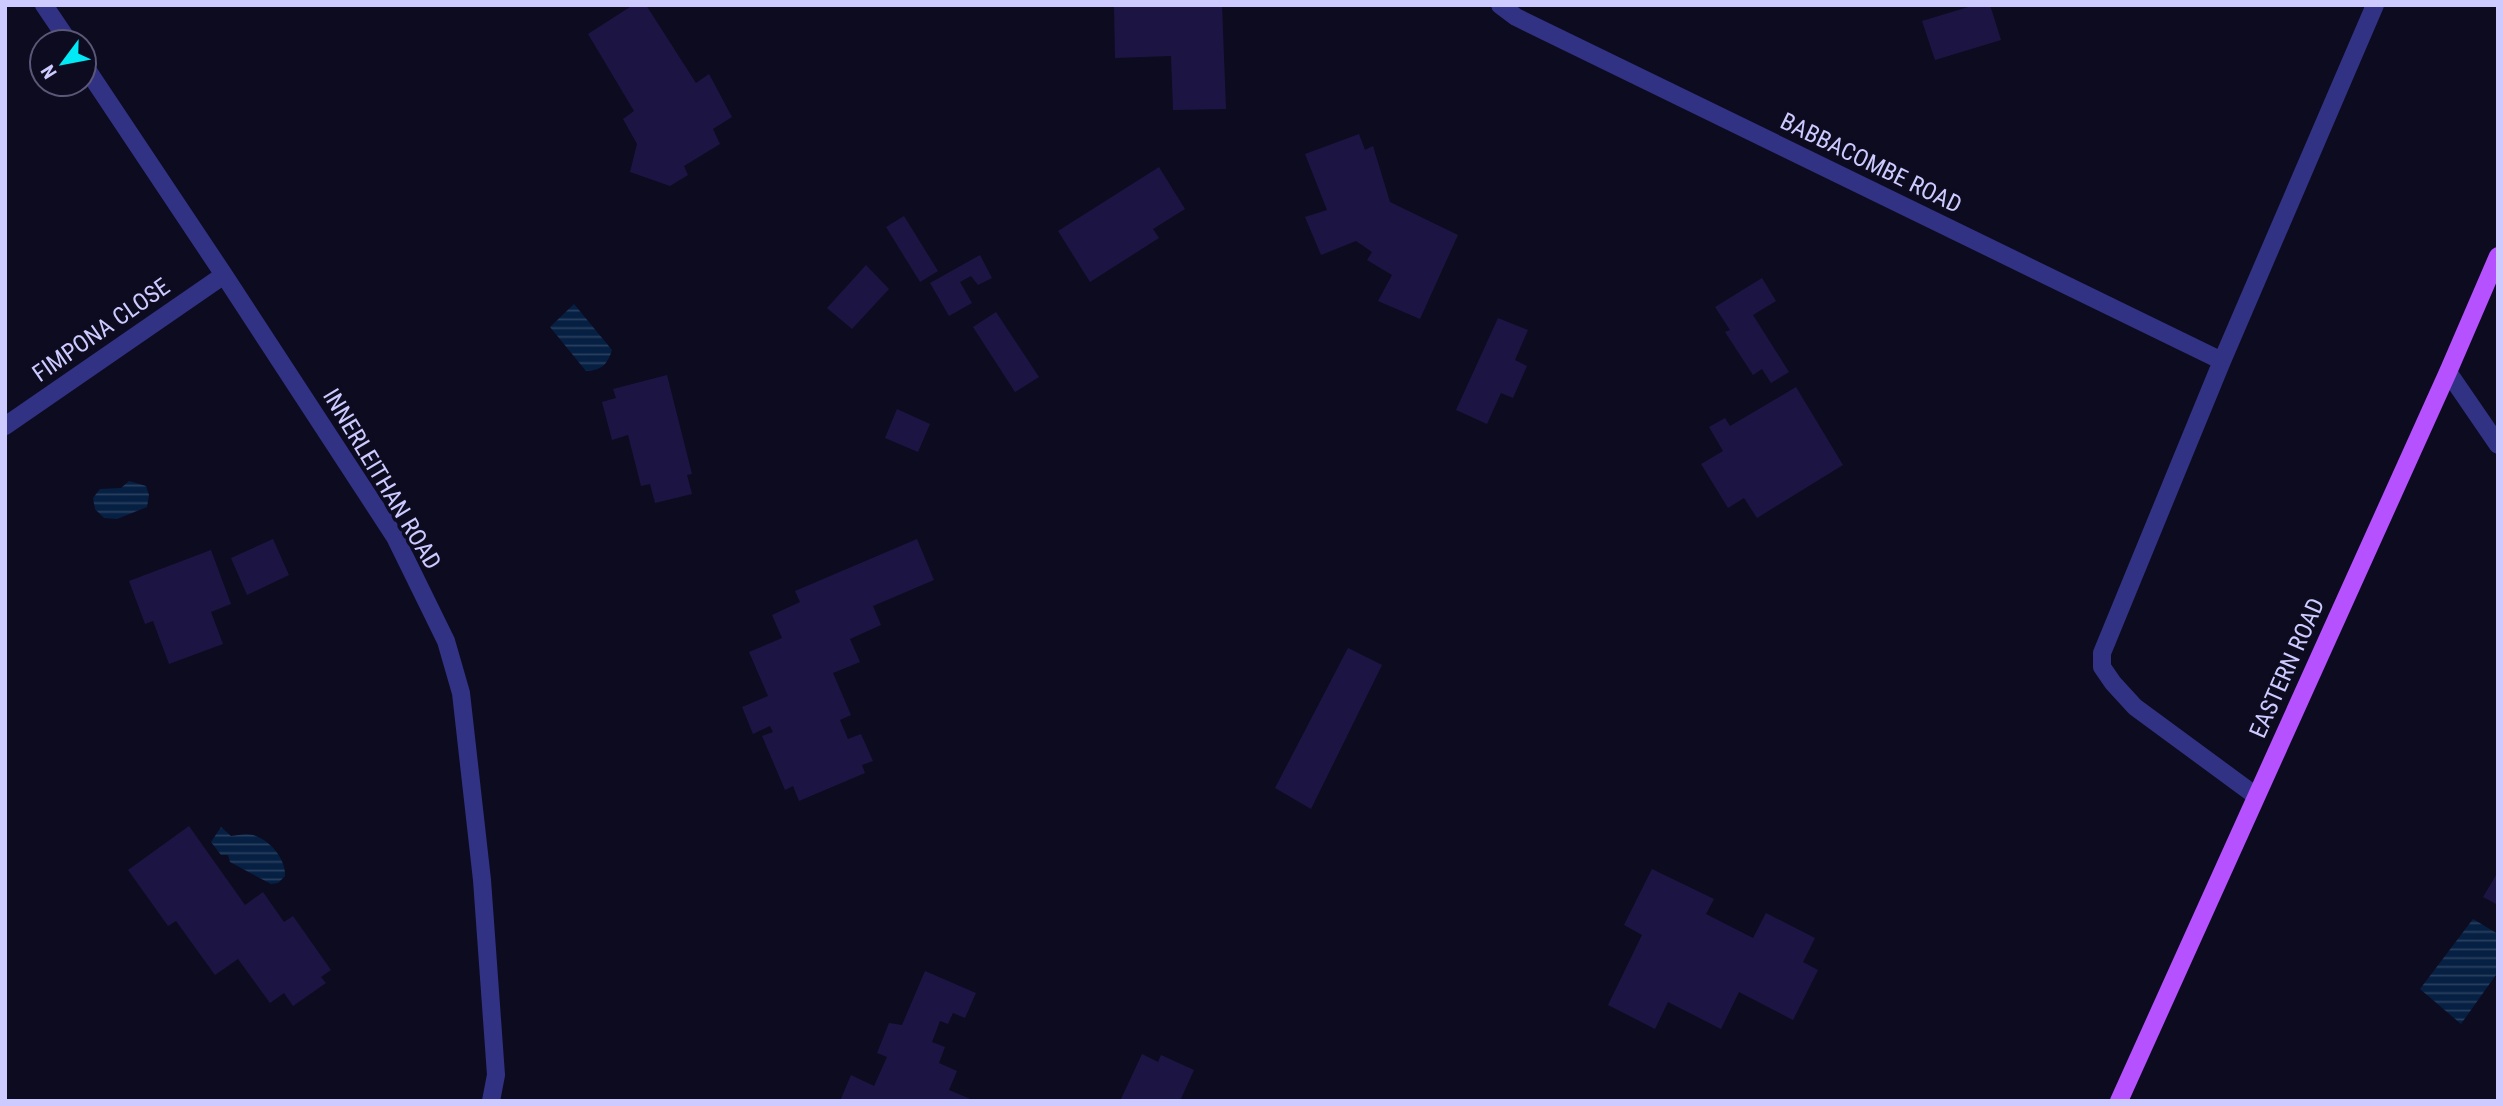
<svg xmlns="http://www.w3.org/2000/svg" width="2503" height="1106" viewBox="0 0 2503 1106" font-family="'Roboto Condensed',sans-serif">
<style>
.water{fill:url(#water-rules)}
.building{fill:#1c1543}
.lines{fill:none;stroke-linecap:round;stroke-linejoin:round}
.minor{stroke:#313284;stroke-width:18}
.major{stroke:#b551ff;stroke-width:18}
.labels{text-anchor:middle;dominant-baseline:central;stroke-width:7;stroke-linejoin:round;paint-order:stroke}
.street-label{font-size:24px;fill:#cdcaff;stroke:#0d0b20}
</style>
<defs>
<pattern id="water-rules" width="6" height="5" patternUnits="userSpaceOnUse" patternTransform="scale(1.75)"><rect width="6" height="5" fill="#062043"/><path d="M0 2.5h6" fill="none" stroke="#293f5f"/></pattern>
</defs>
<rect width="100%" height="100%" fill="#0d0b20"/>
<!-- water -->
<path class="water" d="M574 304 612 350C607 365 602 370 586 371L550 327Z
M129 481 146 486 149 495 147 507 117 519 104 518 95 509 93 498 100 489 121 488Z
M221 827 231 836C238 835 246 833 253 835 270 840 286 859 285 876L278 883 271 884 230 862 228 855H221L211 842Z
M2473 919 2498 934V972L2461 1024 2420 989Z"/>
<!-- building -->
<path class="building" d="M633 5H646L696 83 709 74 732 117 713 129 720 144 684 166 688 175 670 186 630 172 637 144 623 119 634 111 588 34Z
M1114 5H1222L1226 109 1173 110 1171 56 1115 58Z
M1975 5H1990L2001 40 1935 60 1922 21Z
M1359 134 1365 150 1373 146 1390 202 1458 235 1420 319 1378 301 1392 275 1367 260 1372 252 1356 241 1321 255 1305 217 1327 210 1305 154Z
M1159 167 1185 209 1153 229 1159 238 1090 282 1058 231Z
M904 216 938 271 920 282 886 227Z
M980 255 992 278 978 285 971 276 960 282 972 303 949 316 930 283Z
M866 265 889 289 852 329 827 308Z
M1762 278 1776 301 1753 315 1789 372 1771 383 1762 369 1753 375 1725 332 1730 330 1715 307Z
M996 312 1039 377 1015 392 973 327Z
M1498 318 1528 330 1515 360 1527 366 1513 398 1501 393 1487 424 1456 410Z
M667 375 692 474 687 475 692 494 655 503 650 484 641 486 628 435 612 440 602 402 616 398 613 389Z
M1796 387 1843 465 1757 518 1744 498 1728 508 1701 464 1723 451 1709 427 1725 418 1730 426Z
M897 409 930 424 918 452 885 438Z
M273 539 289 575 247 595 231 558Z
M917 539 934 580 873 606 881 625 850 639 860 662 833 673 851 715 840 720 848 739 861 734 873 761 862 765 865 773 799 801 793 786 785 790 762 736 773 732 770 726 753 734 742 707 768 696 749 652 782 638 772 615 800 602 795 591Z
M211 550 231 604 211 612 223 644 169 664 153 621 145 624 129 581Z
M1348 648 1382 665 1311 809 1275 788Z
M189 826 245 905 263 892 284 922 293 916 331 970 321 977 326 983 293 1006 284 993 270 1003 238 959 215 975 176 921 168 926 128 870Z
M1652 869 1714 899 1706 914 1753 938 1766 913 1815 938 1803 962 1818 970 1793 1020 1739 992 1721 1029 1668 1002 1655 1029 1608 1005 1642 935 1624 925Z
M2498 872V905L2483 897Z
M925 971 976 993 965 1018 953 1013 948 1024 940 1021 932 1042 945 1047 939 1063 957 1071 949 1090 975 1101H840L851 1075 874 1086 887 1057 877 1053 889 1023 902 1025Z
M1142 1054 1158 1062 1161 1055 1194 1070 1180 1101H1120Z"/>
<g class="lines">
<!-- minor -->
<path class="minor" d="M44 5 69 42
M1500 5 1516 17 2222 361
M84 65 224 275 395 537 446 641 461 693 482 880 496 1075 491 1101
M2448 372 2498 445
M5 426 224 275
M2256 796 2135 707 2113 683 2102 667V653L2222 361 2375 5"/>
<!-- major -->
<path class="major" d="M2119 1101 2448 372 2498 256"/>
</g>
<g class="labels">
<!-- street labels -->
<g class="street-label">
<text transform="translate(1871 163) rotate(26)">BABBACOMBE ROAD</text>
<text transform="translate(101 330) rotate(-35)">FIMPONA CLOSE</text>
<text transform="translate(382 479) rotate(59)">INNERLEITHAN ROAD</text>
<text transform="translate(2287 668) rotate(-66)">EASTERN ROAD</text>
</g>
</g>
<!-- border -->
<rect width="2503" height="1106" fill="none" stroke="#cdcaff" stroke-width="14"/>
<!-- north arrow -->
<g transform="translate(63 63) rotate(238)"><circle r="33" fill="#0d0b20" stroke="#5a5779" stroke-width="2"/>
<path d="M0-5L12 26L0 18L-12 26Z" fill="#00e9f5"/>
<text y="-10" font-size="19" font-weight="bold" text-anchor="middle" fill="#cdcaff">N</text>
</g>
</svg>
